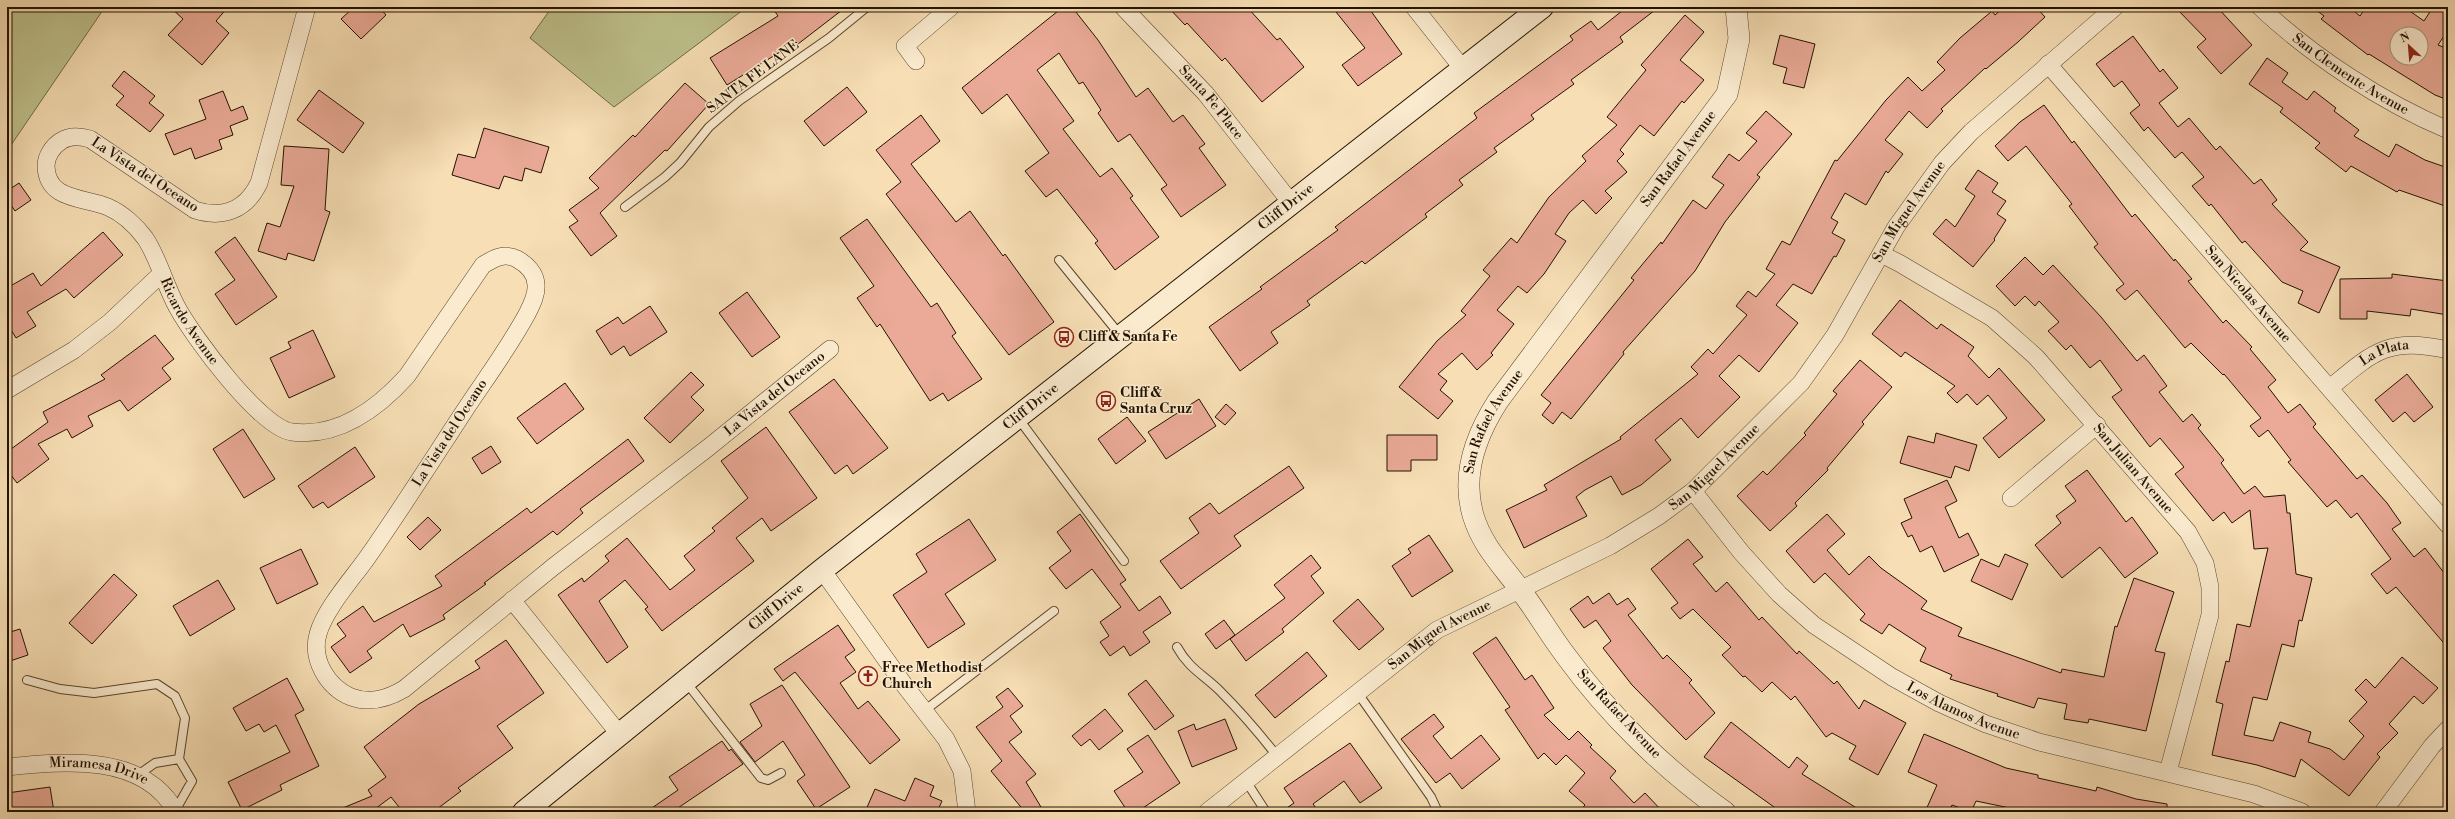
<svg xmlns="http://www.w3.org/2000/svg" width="2455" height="819" viewBox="0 0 2455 819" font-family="'Libre Bodoni',serif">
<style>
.green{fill:#bec18c;stroke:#706a46}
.building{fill:#eaaa97;stroke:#231200;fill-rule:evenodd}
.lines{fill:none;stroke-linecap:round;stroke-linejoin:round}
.service-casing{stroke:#58452d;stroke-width:10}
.minor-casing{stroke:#58452d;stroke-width:18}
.tertiary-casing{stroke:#58452d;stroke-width:22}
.secondary-casing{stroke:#231200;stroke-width:24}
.service{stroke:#faeace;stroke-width:8}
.minor{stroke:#faeace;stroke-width:17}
.tertiary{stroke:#faeace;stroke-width:21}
.secondary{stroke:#faeace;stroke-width:22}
.labels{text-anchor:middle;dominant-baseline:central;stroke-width:3;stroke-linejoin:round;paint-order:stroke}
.street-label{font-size:14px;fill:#231200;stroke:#faeace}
.poi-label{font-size:14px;font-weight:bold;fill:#231200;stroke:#faeace;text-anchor:start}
</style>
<rect width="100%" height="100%" fill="#f7deb4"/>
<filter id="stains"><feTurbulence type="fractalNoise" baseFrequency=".005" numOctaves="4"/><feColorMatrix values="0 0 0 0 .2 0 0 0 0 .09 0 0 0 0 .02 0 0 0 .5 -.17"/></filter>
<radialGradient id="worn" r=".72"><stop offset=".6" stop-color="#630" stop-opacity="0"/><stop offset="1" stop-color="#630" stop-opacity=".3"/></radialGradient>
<!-- green -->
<path class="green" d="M7 7H105L7 151Z
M552 7H747L614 107 530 38Z"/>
<!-- building -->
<path class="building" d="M170 7H228L216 21 229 33 202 65 168 35 183 19Z
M354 7H379L386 15 361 39 341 19Z
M772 7H846L798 44 796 42 727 85 710 58 778 16Z
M1063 7H1072L1098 40 1136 97 1148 88 1173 122 1183 115 1205 144 1199 148 1226 185 1181 217 1161 189 1167 185 1130 134 1118 142 1098 113 1101 110 1083 82 1079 84 1059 53 1037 70 1074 121 1063 129 1100 177 1112 168 1133 196 1130 198 1159 237 1115 270 1095 243 1098 241 1057 189 1046 197 1025 171 1049 153 1007 94 982 114 962 88Z
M1168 7H1247L1277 40 1280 38 1304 67 1262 102 1225 58 1222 61 1187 23 1185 25Z
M1332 7H1368L1402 54 1358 86 1342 65 1365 48Z
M1627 7H1659L1620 37 1623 42 1571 80 1574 84 1531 115 1534 119 1494 148 1497 152 1459 180 1463 185 1425 214 1427 217 1365 264 1362 261 1307 301 1310 305 1271 332 1278 343 1240 371 1209 327 1262 289 1260 287 1338 230 1335 227 1477 118 1474 113 1573 40 1570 36 1591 21 1598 30Z
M2004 7H2036L2045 17 2018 42 1986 69 1985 68 1941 109 1943 111 1927 128 1909 111 1885 140 1903 154 1888 173 1886 171 1866 205 1845 193 1831 218 1838 222 1832 233 1845 240 1836 257 1834 256 1812 294 1793 284 1776 305 1798 323 1759 372 1739 355 1719 376 1740 397 1698 438 1681 418 1655 440 1671 460 1641 485 1622 495 1611 476 1585 490 1576 497 1587 516 1524 548 1506 510 1547 490 1544 485 1621 439 1620 437 1698 374 1691 367 1708 349 1713 354 1747 315 1736 306 1748 291 1756 297 1775 274 1766 269 1782 241 1790 245 1835 160 1837 161 1886 100 1908 77 1922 91 1945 70 1937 62 1960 38 1992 11 1995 15Z
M2175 7H2217L2252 45 2221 74 2197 47 2206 39Z
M2312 7H2349L2360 16 2366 7H2404L2424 21 2433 7H2438L2448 14V30L2438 45 2448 49V100L2435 95 2369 54 2368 55 2321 19 2324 16ZM2397 34H2421V58H2397Z
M1685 15 1704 32 1680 60 1704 80 1684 103 1682 101 1654 136 1640 125 1620 150 1624 154 1617 161 1627 172 1605 191 1612 198 1596 214 1583 200 1569 213 1555 234 1566 241 1544 274 1527 293 1518 286 1497 310 1514 324 1491 353 1493 355 1477 370 1462 353 1438 374 1447 381 1440 390 1453 401 1438 419 1399 387 1437 341 1466 315 1461 311 1490 276 1483 270 1511 238 1517 243 1549 197 1586 161 1582 156 1617 125 1607 117 1646 70 1641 65Z
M1780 35 1815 44 1804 88 1783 83 1787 68 1773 64Z
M2133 36 2160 72 2163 69 2178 88 2159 103 2178 127 2189 118 2216 150 2220 146 2254 184 2261 179 2277 200 2272 204 2308 242 2300 250 2340 267 2319 313 2298 303 2303 291 2282 282 2245 241 2242 243 2211 204 2209 206 2192 186 2204 177 2182 152 2175 158 2148 127 2144 131 2130 113 2140 105 2122 81 2114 87 2096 64Z
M2267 58 2288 73 2282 82 2307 100 2314 91 2336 108 2334 111 2359 130 2354 136 2389 157 2396 144 2425 160 2448 168V207L2399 190 2397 192 2351 166 2346 172 2315 148 2320 143 2280 112 2283 108 2249 84Z
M124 71 155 96 149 103 164 115 150 132 116 105 124 96 112 86Z
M685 83 709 104 667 151 665 150 600 213 617 236 591 256 569 227 578 221 569 210 599 188 589 178 633 135 635 137Z
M847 87 867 112 824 146 804 121Z
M319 90 364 123 343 153 297 120Z
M223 91 231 111 243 106 248 119 230 126 233 135 219 140 222 149 195 159 191 148 174 155 165 134 206 119 199 100Z
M2044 105 2072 143 2074 141 2132 217 2135 214 2174 261 2175 259 2192 279 2188 281 2223 323 2226 320 2252 347 2250 349 2276 380 2268 387 2288 413 2300 404 2316 424 2313 427 2357 479 2362 475 2387 503 2401 523 2392 529 2414 557 2425 548 2448 578V648L2396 587 2387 594 2371 574 2391 559 2357 513 2351 518 2336 500 2327 507 2288 462 2291 460 2268 430 2259 437 2250 426 2261 418 2224 374 2223 375 2191 343 2185 348 2137 290 2125 300 2116 290 2124 284 2094 247 2098 244 2069 206 2072 204 2026 146 2008 161 1995 146 2020 122Z
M1766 111 1792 134 1757 175 1760 177 1725 222 1695 271 1623 352 1624 354 1571 419 1562 412 1553 424 1542 415 1551 403 1541 395 1634 280 1631 278 1661 242 1662 244 1693 200 1706 209 1724 185 1712 177 1729 154 1739 161 1757 141 1746 133Z
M921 115 940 141 911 164 956 222 970 211 1003 256 1005 254 1054 322 1009 355 886 194 901 182 876 150Z
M484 128 549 147 541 173 525 168 522 181 504 176 499 189 452 175 458 154 475 158Z
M284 146 329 149 325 210 330 212 314 261 288 253 286 260 258 251 267 223 280 227 294 186 281 185Z
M1978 170 1998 183 1992 192 2006 201 1997 214 2006 220 1994 239 1995 240 1973 267 1933 234 1946 219 1955 227 1975 196 1965 189Z
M19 183 31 200 15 211 7 199V191Z
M867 219 931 307 937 303 956 333 952 336 982 379 948 401 943 393 930 401 880 324 877 327 857 298 874 286 840 238Z
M103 232 123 255 74 298 66 289 27 312 36 326 16 338 7 323V288L33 273 41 286Z
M235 237 277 297 236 325 215 294 235 280 215 252Z
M2025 257 2043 275 2053 265 2101 317 2137 361 2144 355 2167 386 2159 392 2183 422 2192 414 2201 425 2198 428 2224 460 2221 463 2244 494 2255 486 2264 497 2285 495 2287 513H2290L2296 574 2312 578 2302 621 2299 620 2294 647 2282 644 2267 700 2253 697 2244 735 2273 741 2280 722 2311 732 2308 742 2330 749 2344 760 2364 736 2349 721 2367 702 2355 690 2366 679 2375 688 2402 657 2438 688 2423 704 2414 696 2389 724 2398 733 2377 754 2380 757 2349 796 2301 759 2295 777 2257 765 2212 755 2223 704 2216 702 2226 661 2229 662 2237 624 2250 627 2268 548 2254 549 2250 510 2232 523 2224 512 2213 521 2175 474 2184 467 2160 438 2150 447 2112 397 2122 390 2100 360 2090 368 2071 345 2066 350 2048 331 2059 322 2039 301 2035 306 2025 296 2015 306 1996 286Z
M2392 274 2448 281V315L2411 309 2410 316 2367 311V319H2340V279L2392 278Z
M747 292 780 337 752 357 719 313Z
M1900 300 1937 329 1941 324 1974 347 1968 356 1989 378 1999 368 2045 420 1999 458 1983 438 2007 418 1988 395 1977 405 1967 394 1957 403 1947 393 1955 386 1905 352 1901 357 1872 334Z
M650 306 667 332 630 356 624 346 611 355 596 331 618 317 623 324Z
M313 330 335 377 289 398 270 358 291 348 288 342Z
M155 335 174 359 162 368 171 379 128 411 120 400 88 416 93 426 72 438 67 429 38 444 49 459 17 483 7 470V452L48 422 43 412 105 379 101 375Z
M1860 360 1892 387 1862 422 1864 424 1827 468 1828 470 1795 503 1797 506 1770 531 1737 496 1763 471 1767 475 1806 435 1804 433 1837 394 1833 391Z
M691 372 704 385 691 397 704 410 670 443 644 418Z
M2407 374 2433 407 2414 422 2405 412 2393 422 2375 400Z
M834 379 888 448 853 474 847 465 835 474 789 412Z
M565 383 584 409 537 444 517 418Z
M1199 399 1216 426 1166 459 1148 432Z
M1226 404 1236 413 1225 425 1215 417Z
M1127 417 1146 441 1116 464 1098 439Z
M766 427 817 498 771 531 762 518 736 538 754 561 662 631 645 609 648 607 625 580 599 601 628 647 607 663 558 595 582 578 584 582 609 561 605 556 627 538 670 590 695 570 684 556 715 531 712 528 748 498 721 461Z
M243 429 275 479 244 498 213 449Z
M1936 433 1977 445 1969 471 1955 466 1951 478 1900 463 1908 436 1934 443Z
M1387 435H1437V460H1411V471H1387Z
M628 439 644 461 580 509 583 513 557 535 553 531 484 583 486 584 443 615 445 619 410 637 403 624 367 651 372 658 350 673 331 647 346 636 337 624 363 606 374 622 442 586 435 576 527 508 531 513Z
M491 446 501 462 482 474 472 458Z
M355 447 375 477 328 508 323 502 313 508 298 486Z
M1289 466 1304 488 1234 536 1241 546 1181 589 1160 561 1199 533 1189 518 1210 503 1219 514Z
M2087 470 2126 522 2132 517 2158 553 2125 578 2100 547 2062 578 2035 545 2061 523 2056 516 2076 501 2065 486Z
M1947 480 1957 501 1945 507 1959 538 1968 533 1979 555 1944 572 1932 546 1920 552 1912 535 1908 537 1901 523 1912 518 1904 499Z
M1080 514 1126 580 1120 584 1139 611 1160 596 1171 613 1143 632 1150 642 1130 656 1124 646 1110 656 1100 642 1109 636 1100 622 1121 607 1092 569 1066 589 1049 568 1071 551 1057 532Z
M1827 514 1845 534 1827 550 1849 575 1869 556 1881 568 1927 601 1921 609 1962 628 1958 636 2061 673 2062 669 2104 677 2115 626 2117 627 2134 578 2174 592 2155 651 2165 653 2146 731 2089 719 2088 723 2064 719 2067 704 2038 698 2034 708 1997 696 1998 694 1950 679 1952 675 1920 661 1926 648 1889 624 1882 634 1860 620 1865 614 1825 573 1814 583 1786 551Z
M428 517 441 530 420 550 407 537Z
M969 519 996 560 945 594 965 624 928 648 893 595 927 572 916 554Z
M1429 535 1453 571 1412 597 1392 566 1411 553 1408 549Z
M1688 539 1703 557 1693 564 1716 592 1727 582 1759 620 1762 617 1797 654 1799 651 1834 684 1837 681 1859 709 1864 700 1906 723 1878 775 1849 759 1856 746 1832 733 1826 737 1795 696 1791 700 1772 682 1762 692 1745 676 1743 677 1722 655 1731 647 1693 609 1680 619 1671 608 1678 603 1651 569Z
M301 549 318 584 277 604 260 568Z
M2005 554 2028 564 2012 600 1971 581 1981 559 1999 567Z
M1311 555 1321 568 1311 576 1324 593 1282 629 1284 632 1246 661 1230 639 1285 598 1274 585Z
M114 574 137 595 92 644 69 623Z
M218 580 235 609 190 636 173 606Z
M1609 593 1617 605 1628 598 1636 609 1628 615 1663 659 1667 655 1692 680 1689 683 1715 713 1686 740 1632 685 1603 648 1611 641 1596 620 1584 628 1570 609 1588 596 1593 604Z
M1358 599 1384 629 1359 650 1333 621Z
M1224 620 1235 635 1216 649 1205 634Z
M838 625 855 650 845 657 856 672 840 683 858 709 868 701 900 740 870 764 795 672 783 681 774 669Z
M20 629 28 655 7 662V633Z
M1496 637 1525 680 1532 675 1554 708 1544 715 1569 740 1578 731 1592 745 1590 747 1616 771 1610 778 1634 803 1645 793 1663 812H1579L1585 805 1569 791 1585 773 1566 755 1556 765 1544 753 1538 759 1505 710 1510 707 1473 653Z
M506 640 544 693 497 726 513 748 458 788 461 791 433 812H403L391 797 371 812H333L372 796 368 790 386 777 364 747 419 704 480 668 475 661Z
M1307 652 1327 676 1275 718 1255 695Z
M287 678 304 710 295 715 319 766 280 785 282 790 242 810 228 782 290 752 276 725 264 732 259 724 246 731 233 708Z
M1146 680 1174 716 1155 730 1128 694Z
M782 685 850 787 816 809 797 781 805 775 783 741 755 762 740 742 762 726 750 704Z
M1008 688 1023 706 1010 716 1022 732 1009 742 1036 774 1026 782 1044 812H1025L991 771 1002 761 976 727 1003 707 996 697Z
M1105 709 1123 731 1099 750 1090 739 1081 746 1072 736Z
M1434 714 1444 727 1433 736 1451 759 1481 735 1500 759 1462 789 1450 773 1436 783 1401 739Z
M1225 719 1237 749 1192 767 1178 731 1194 724 1196 730Z
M1731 722 1789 768 1797 757 1808 766 1802 774 1863 812H1781L1704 757Z
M1924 734 2006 768 2038 775V778L2096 791 2097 787 2136 799 2167 804V812H2029L1976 801 1971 812 1952 805 1949 812H1925L1937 785 1908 772Z
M1148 735 1180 783 1137 812H1128L1114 791 1143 772 1127 749Z
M722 741 729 751 731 749 743 764 672 812H646L678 790 669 777Z
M1350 743 1382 788 1360 803 1344 781 1313 804 1319 812H1281L1294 803 1284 788Z
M915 778 934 786 930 796 942 801 937 812H865L875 789 905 801Z
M50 787 54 812H7V793Z"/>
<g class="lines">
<!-- service casing -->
<g class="service-casing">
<path id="service" d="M625 207 665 177 680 163 709 127 739 101 829 38 867 7
M1059 260 1120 335
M1018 418 1124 561
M1177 647C1189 669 1204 675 1220 691 1241 712 1259 733 1277 756
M27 680 60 689 94 693 157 684 175 696 185 718 179 759 192 781 175 811
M686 682 761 778 768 780 781 773
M1357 692 1431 797 1438 812
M924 711 1054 611
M138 775 155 763 179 759
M1246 781 1266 812"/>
</g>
<!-- minor casing -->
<g class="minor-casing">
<g id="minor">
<path id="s1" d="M307 7 259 183C246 210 223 219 195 210L90 139C80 136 70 135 61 141 53 146 46 156 46 166 47 201 84 197 108 207 122 213 136 226 145 238 158 257 165 285 177 307 192 335 260 428 292 432 338 438 378 408 407 376L483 265C493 259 504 252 517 259 526 264 536 273 536 285 537 295 531 306 527 314 508 349 484 381 463 413 431 462 400 511 367 558 352 579 325 609 318 634 311 659 327 687 351 697 370 704 387 699 404 689L553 567 709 447 830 349"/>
<path id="s2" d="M1123 7 1206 94 1292 204"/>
<path d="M1414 7 1463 69"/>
<path id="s3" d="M2260 7C2312 56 2382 102 2448 130"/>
<path d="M916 61 905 46 951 7"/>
<path id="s4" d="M2048 64 2448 525"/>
<path id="s5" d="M1881 254 1899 263 1992 318 2036 357 2188 532 2205 563 2210 587V615L2168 772"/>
<path id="s6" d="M2330 388C2374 351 2388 337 2448 350"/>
<path d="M7 390 74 350 110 322 161 274"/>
<path id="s7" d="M1693 491 1741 552 1779 594 1814 625 1892 677 1939 703 1986 724 2039 742 2254 794 2302 812"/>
<path d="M2011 498 2097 425"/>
<path d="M822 570 905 686 946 739 962 771 967 812"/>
<path d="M512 600 620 735"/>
<path id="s8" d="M7 767C64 761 144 753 176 812"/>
<path id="s9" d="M1207 812 1437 630 1610 546 1659 516 1693 491 1801 383 1835 335 1896 227 1942 163 1971 132 2115 7"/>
<path d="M2383 812 2432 746 2448 729"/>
</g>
</g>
<!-- tertiary casing -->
<g class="tertiary-casing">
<g id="tertiary">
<path id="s10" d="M1725 812C1665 770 1609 715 1566 656 1550 635 1537 612 1521 591 1503 566 1482 546 1473 515 1461 474 1476 435 1498 401L1727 94 1739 39 1736 7"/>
</g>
</g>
<!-- secondary casing -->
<g class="secondary-casing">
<g id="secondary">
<path id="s11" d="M524 812 822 570 1542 7"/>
</g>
</g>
<!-- service -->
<use href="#service" class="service"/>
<!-- minor -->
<use href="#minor" class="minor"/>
<!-- tertiary -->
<use href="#tertiary" class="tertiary"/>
<!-- secondary -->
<use href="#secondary" class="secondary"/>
</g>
<!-- icons -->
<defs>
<g id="bus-ring" transform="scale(1)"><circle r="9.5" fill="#faeace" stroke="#8f2418" stroke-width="1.5"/><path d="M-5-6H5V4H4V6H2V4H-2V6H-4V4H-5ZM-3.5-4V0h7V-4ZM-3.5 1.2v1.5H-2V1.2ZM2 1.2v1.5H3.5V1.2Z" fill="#8f2418"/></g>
<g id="church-ring" transform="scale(1)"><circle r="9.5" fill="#faeace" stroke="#8f2418" stroke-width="1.5"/><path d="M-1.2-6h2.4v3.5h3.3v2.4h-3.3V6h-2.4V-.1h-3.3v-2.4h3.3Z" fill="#8f2418"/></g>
</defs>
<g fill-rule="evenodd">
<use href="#bus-ring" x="1064" y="337"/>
<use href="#bus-ring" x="1106" y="401"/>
<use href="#church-ring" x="868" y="676"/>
</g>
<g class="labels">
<!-- street labels -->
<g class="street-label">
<text stroke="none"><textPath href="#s3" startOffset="113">San Clemente Avenue</textPath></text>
<text transform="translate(753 77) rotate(-37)">SANTA FE LANE</text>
<text stroke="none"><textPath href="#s2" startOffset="130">Santa Fe Place</textPath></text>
<text stroke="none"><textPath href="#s10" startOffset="816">San Rafael Avenue</textPath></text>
<text transform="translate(145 175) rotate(33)">La Vista del Oceano</text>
<text stroke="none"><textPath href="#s11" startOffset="973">Cliff Drive</textPath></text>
<text stroke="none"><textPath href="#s9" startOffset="941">San Miguel Avenue</textPath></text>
<text stroke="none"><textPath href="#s4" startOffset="305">San Nicolas Avenue</textPath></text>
<text stroke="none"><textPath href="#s1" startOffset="671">Ricardo Avenue</textPath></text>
<text stroke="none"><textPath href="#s6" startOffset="66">La Plata</textPath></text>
<text stroke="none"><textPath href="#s1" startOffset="2183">La Vista del Oceano</textPath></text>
<text stroke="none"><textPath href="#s11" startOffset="649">Cliff Drive</textPath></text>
<text stroke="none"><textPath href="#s10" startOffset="493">San Rafael Avenue</textPath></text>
<text transform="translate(450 433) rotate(-57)">La Vista del Oceano</text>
<text stroke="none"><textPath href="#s9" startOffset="617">San Miguel Avenue</textPath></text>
<text stroke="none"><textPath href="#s5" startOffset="335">San Julian Avenue</textPath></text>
<text stroke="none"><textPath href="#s11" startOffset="325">Cliff Drive</textPath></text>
<text stroke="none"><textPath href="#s9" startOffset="293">San Miguel Avenue</textPath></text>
<text stroke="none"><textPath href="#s7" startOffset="354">Los Alamos Avenue</textPath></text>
<text transform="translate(1619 714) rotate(47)">San Rafael Avenue</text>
<text stroke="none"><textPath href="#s8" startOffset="93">Miramesa Drive</textPath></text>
</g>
<!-- poi labels -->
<g class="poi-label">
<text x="1078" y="337">Cliff &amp; Santa Fe</text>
<text x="1120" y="393">Cliff &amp;<tspan x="1120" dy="16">Santa Cruz</tspan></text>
<text x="882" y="668">Free Methodist<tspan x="882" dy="16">Church</tspan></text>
</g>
</g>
<!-- margin -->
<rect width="2455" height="819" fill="none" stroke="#f7deb4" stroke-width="24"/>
<rect x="8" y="8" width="2439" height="803" fill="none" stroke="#231200" stroke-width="2"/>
<rect x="12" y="12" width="2431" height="795" fill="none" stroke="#231200"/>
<!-- north arrow -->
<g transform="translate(2409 46) rotate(334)"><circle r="19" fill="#faeace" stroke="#a4947c"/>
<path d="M0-3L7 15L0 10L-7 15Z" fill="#8f2418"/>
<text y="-6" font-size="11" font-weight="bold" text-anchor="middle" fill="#231200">N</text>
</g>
<rect width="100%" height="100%" filter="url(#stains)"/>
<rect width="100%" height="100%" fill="url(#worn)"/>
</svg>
